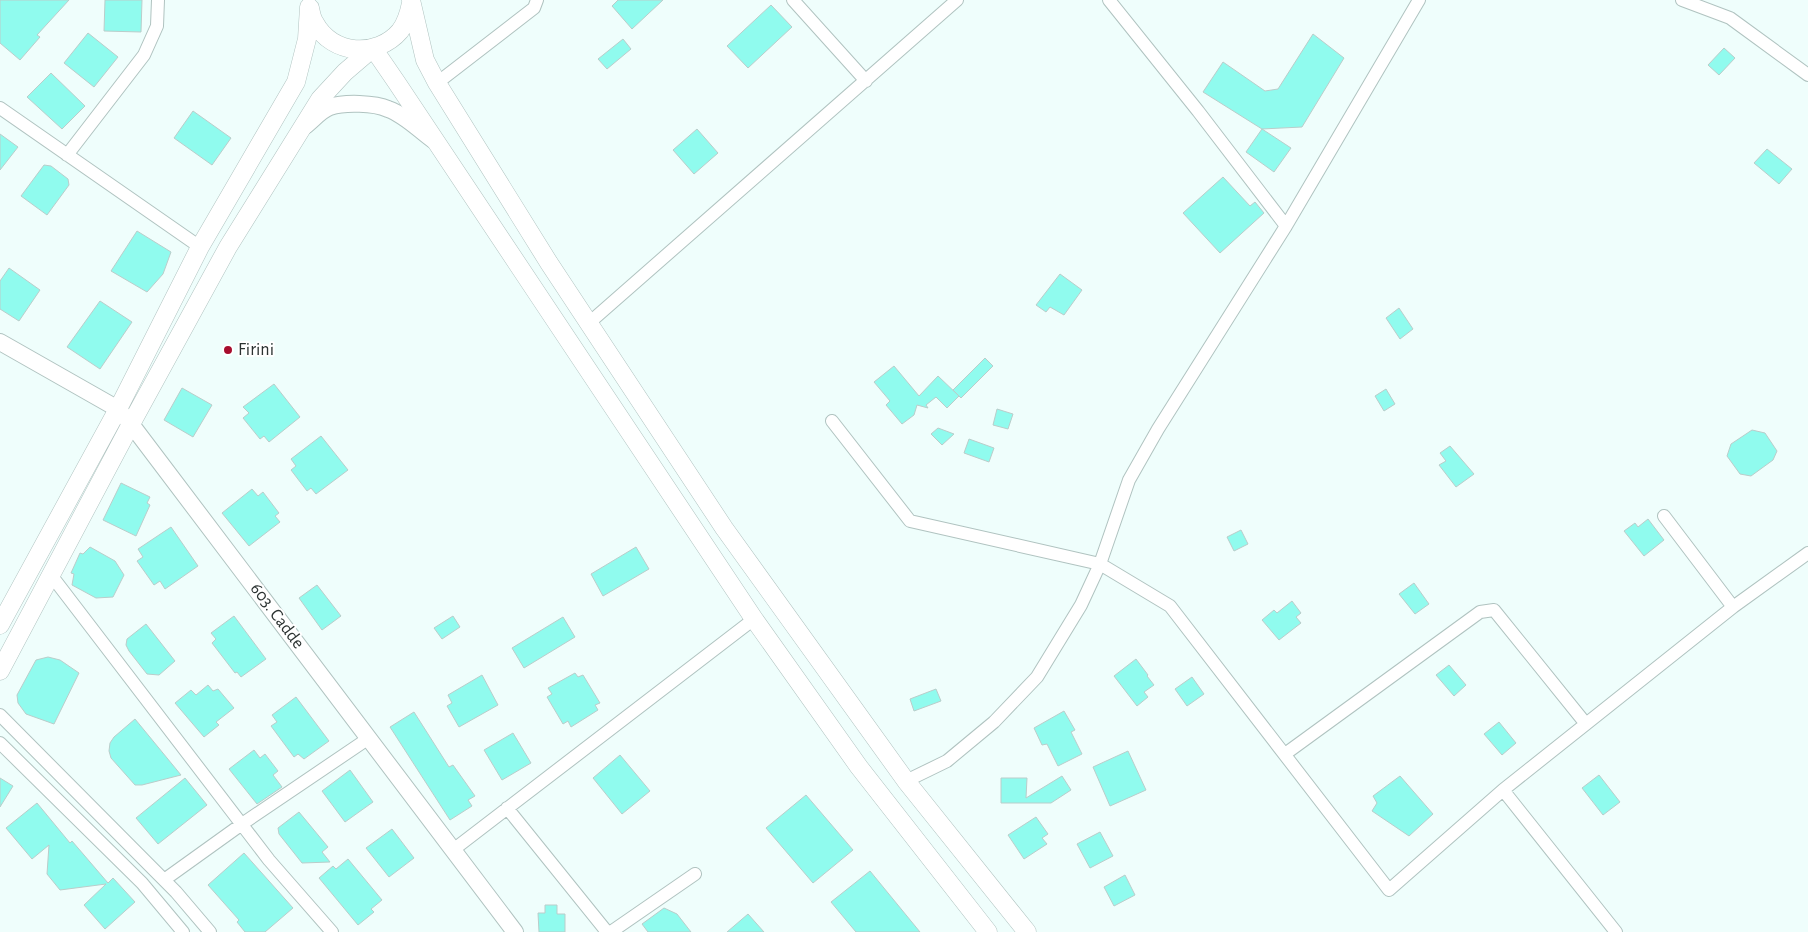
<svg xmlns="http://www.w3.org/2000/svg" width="1808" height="932" viewBox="0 0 1808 932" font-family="'Alegreya Sans',sans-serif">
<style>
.building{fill:#90fbee;stroke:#bacdca}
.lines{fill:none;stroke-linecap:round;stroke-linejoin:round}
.minor-casing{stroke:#b0c3c0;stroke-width:14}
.tertiary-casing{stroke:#b0c3c0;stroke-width:18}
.secondary-casing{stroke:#b0c3c0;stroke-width:19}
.minor{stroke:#fff;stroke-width:12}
.tertiary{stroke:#fff;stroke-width:16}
.secondary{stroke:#fff;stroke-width:18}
.poi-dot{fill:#a70d2e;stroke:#fff;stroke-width:2}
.labels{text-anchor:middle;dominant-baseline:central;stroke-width:4;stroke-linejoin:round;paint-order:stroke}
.poi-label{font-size:18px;fill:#2b3231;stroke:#fff;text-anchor:start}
.street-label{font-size:18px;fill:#2b3231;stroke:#fff}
</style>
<rect width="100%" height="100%" fill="#effefc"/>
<!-- building -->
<path class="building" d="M0 0H69L37 35 40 37 20 60 0 43Z
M105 0H142L141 32 104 31Z
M618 0H663L632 29 612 6Z
M771 5 792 27 748 68 727 46Z
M88 33 118 57 94 87 64 63Z
M1313 34 1344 58 1302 127 1262 129 1203 92 1223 62 1265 91 1278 89Z
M623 39 631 49 607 69 598 59Z
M1724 48 1735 58 1719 75 1708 65Z
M51 73 85 106 62 129 27 97Z
M193 111 231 138 212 165 174 138Z
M697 129 718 153 694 174 673 150Z
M1262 129 1291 148 1274 172 1246 152Z
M0 134 18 147 0 170Z
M1767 149 1792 169 1779 184 1754 163Z
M44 165 51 166 68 179 69 185 47 215 21 196Z
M1223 177 1250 206 1255 202 1264 213 1220 253 1183 213Z
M137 231 171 252 163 274 147 292 111 271Z
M9 268 40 290 19 321 0 309V281Z
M1060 274 1082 290 1064 315 1050 307 1046 312 1036 305Z
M100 301 132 322 100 369 67 347Z
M1399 308 1413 329 1400 339 1386 318Z
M985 358 993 366 961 398 953 390Z
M894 366 919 396 938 376 959 396 947 408 936 397 926 405 928 408 917 405 914 415 902 424 886 405 890 401 874 382Z
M274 384 300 417 269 442 264 436 260 439 243 418 249 413 243 407Z
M182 388 212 405 193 437 164 420Z
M1386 389 1395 404 1384 411 1375 396Z
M997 409 1013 414 1008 429 993 425Z
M938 428 954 434 942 445 931 434Z
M1752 430 1765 433 1777 451 1773 460 1751 476 1740 474 1727 456 1731 444Z
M321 436 348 470 316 494 311 488 307 491 291 470 296 466 291 459Z
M969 439 994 448 989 462 964 453Z
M1450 446 1474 474 1456 487 1439 465 1446 461 1440 453Z
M121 483 150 497 147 503 150 505 136 536 103 520Z
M252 489 258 496 263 492 279 513 275 516 280 522 249 546 222 513Z
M1648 519 1664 540 1644 556 1624 531 1635 523 1638 527Z
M171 527 198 566 165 589 160 581 154 585 137 561 143 557 138 549Z
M1241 530 1248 544 1234 551 1227 537Z
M90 547 115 561 124 575 113 597 96 598 72 585 74 574 71 573 80 553 83 554Z
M636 547 649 569 603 596 591 574Z
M1414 583 1429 604 1415 614 1399 594Z
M317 585 341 616 322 630 299 598Z
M1292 601 1301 613 1296 617 1301 623 1279 640 1262 620 1274 610 1277 613Z
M234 616 266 659 241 677 237 672 235 673 212 643 216 639 211 633Z
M453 616 460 627 442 639 434 628Z
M563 617 575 637 524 668 512 648Z
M146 624 175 661 159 675 147 674 129 651 126 645 127 639Z
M48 657 60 660 79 673 54 724 26 714 18 703 17 695 36 660Z
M1136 659 1148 675 1147 676 1154 685 1144 692 1148 697 1137 706 1114 676Z
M1449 665 1466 685 1454 696 1436 675Z
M575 673 578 677 583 675 600 703 595 705 598 710 571 727 568 721 563 724 547 697 552 694 548 688Z
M482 675 498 705 459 727 447 706 452 703 448 695Z
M1192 677 1204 694 1187 706 1175 689Z
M208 685 213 691 218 689 234 708 216 722 219 725 204 737 175 703 191 690 196 695Z
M936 689 941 701 914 711 910 699Z
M296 697 329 741 304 759 298 754 294 757 271 726 277 722 272 715Z
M1064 711 1075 730 1071 732 1082 754 1058 766 1047 744 1042 745 1034 728Z
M414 712 449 767 453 765 475 796 468 800 472 806 450 820 390 727Z
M135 719 181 775 142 785H135L111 758 109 751 110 743 114 737Z
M1499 722 1516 743 1502 755 1484 734Z
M513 733 531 763 502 780 484 750Z
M254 750 260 758 265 754 278 771 273 775 282 787 257 804 229 769Z
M1128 751 1146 790 1110 806 1093 767Z
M620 755 650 791 622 814 593 778Z
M350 770 373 802 345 822 322 791Z
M1599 775 1620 802 1603 815 1582 788Z
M1062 776 1071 790 1051 803H1001V778H1027L1026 798Z
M1400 776 1433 814 1409 836 1372 811 1377 803 1373 796Z
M0 778 13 786 0 807Z
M185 778 207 805 158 844 136 818Z
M806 795 853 850 813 883 766 828Z
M37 803 70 843 72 841 108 883 113 878 135 902 105 929 84 905 106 884 60 890 47 874 49 845 32 859 6 828Z
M299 812 328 847 322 852 330 862 302 863 279 834 278 828Z
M1036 817 1048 834 1042 838 1047 844 1024 859 1008 835Z
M392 829 414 858 389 877 366 848Z
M1100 832 1113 856 1090 868 1077 844Z
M244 853 293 908 265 932H245L237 922 239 920 208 885Z
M348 859 382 900 371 909 374 912 358 925 319 878 333 866 336 869Z
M870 871 920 932H856L831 902Z
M1125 875 1135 895 1114 906 1104 887Z
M545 905H557V914H565V932H539L538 913H545Z
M664 908 677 914 691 932H648L642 924Z
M748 914 764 932H727Z"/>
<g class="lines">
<!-- minor casing -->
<g class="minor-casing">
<path id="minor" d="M793 0 866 81
M1109 0 1198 111 1286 226
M1682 0 1730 18 1808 75
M437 83 534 8 537 0
M0 108 200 247
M67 155 144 55 157 26 158 0
M589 323 957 0
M832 421 910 521 1100 564 1170 606 1389 890 1503 790 1733 607
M1664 516 1733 607 1808 553
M51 575 269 860 332 932
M0 715 176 892 210 932
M0 743 142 883 183 932
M1285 754 1480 612 1494 610 1586 724
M906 781 947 761 994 722 1037 677 1081 605 1100 564 1129 480 1158 429 1286 226 1419 0
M1503 790 1616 932
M507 808 607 932
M453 850 754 619
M164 880 242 824 369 738
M611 932 695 874"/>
</g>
<!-- tertiary casing -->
<g class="tertiary-casing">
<path id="tertiary" d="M305 126C313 120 321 110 330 107 344 102 375 103 388 109 405 115 419 130 433 140
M0 342 118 409 131 424 515 932"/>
</g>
<!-- secondary casing -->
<g class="secondary-casing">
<path id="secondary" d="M411 0 425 60 437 83 549 263 724 528 906 781 1027 932
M310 8C311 13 312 19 315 23 332 55 377 58 400 31 406 23 409 13 411 3
M0 625 118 409 200 247 296 82 307 39 309 7
M0 671 131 424 228 247 320 99 345 72 373 48 397 83 754 619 859 767 988 932"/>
</g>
<!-- minor -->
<use href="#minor" class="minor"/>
<!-- tertiary -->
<use href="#tertiary" class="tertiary"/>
<!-- secondary -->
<use href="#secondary" class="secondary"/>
</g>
<!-- markers -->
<circle class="poi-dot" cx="228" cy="350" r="5"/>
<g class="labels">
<!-- poi labels -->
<g class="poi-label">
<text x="238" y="350">Firini</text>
</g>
<!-- street labels -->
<g class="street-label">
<text transform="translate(277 616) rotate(53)">603. Cadde</text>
</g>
</g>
</svg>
